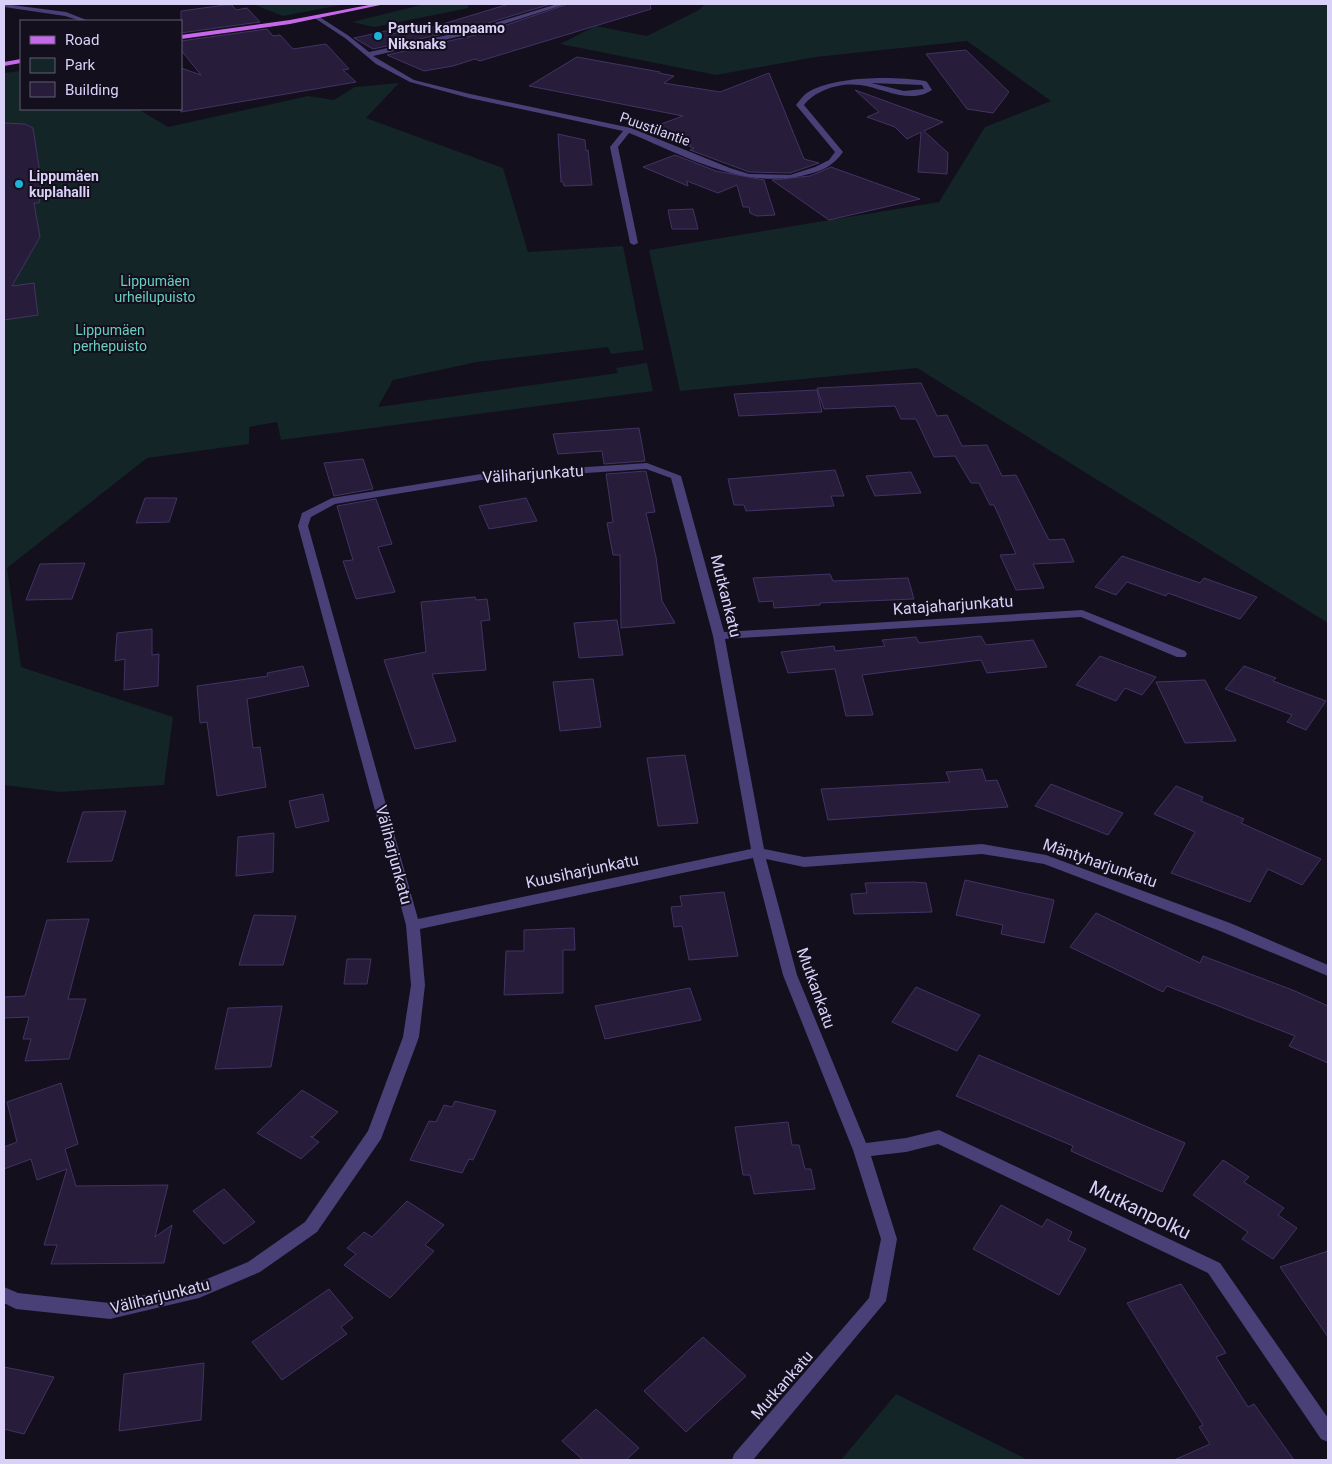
<svg xmlns="http://www.w3.org/2000/svg" width="1332" height="1464" viewBox="0 0 1332 1464" font-family="Roboto,sans-serif">
<style>
.green{fill:#132526}
.building{fill:#271d3b;stroke:#423364}
.lines{fill:none;stroke-linecap:round;stroke-linejoin:round}
.minor{fill:#484076;fill-rule:evenodd}
.major{fill:#c767e9;fill-rule:evenodd}
.poi-dot{fill:#1fb1d7;stroke:#130f1d;stroke-width:2}
.labels{text-anchor:middle;dominant-baseline:central;stroke-width:4;stroke-linejoin:round;paint-order:stroke}
.far-poi-label{font-size:14px;font-weight:bold;fill:#dad1f9;stroke:#130f1d;text-anchor:start}
.far-street-label{font-size:14px;fill:#dad1f9;stroke:#130f1d}
.far-park-label{font-size:14px;fill:#68cebf;stroke:#130f1d}
.street-label{font-size:16px;fill:#dad1f9;stroke:#130f1d}
.near-street-label{font-size:19px;fill:#dad1f9;stroke:#130f1d}
</style>
<rect width="100%" height="100%" fill="#130f1d"/>
<!-- green -->
<path class="green" d="M253 4H346L283 16Z
M425 4H467L469 8 374 27 352 22Z
M705 4H1328V623L917 368 680 391 649 250 939 202 985 127 1051 101 967 41 816 57 716 75 560 44 596 26 647 36 699 10Z
M21 71V109H138L168 127 308 96 334 100 355 87 399 83 366 118 503 168 528 252 623 246 644 350 611 354 608 347 477 362 393 380 378 407 618 373 616 368 647 363 653 391 281 440 277 422 249 427V444L147 458 7 568 21 667 173 717 164 785 60 792 4 785V73Z
M896 1394 1028 1460H841Z"/>
<!-- building -->
<path class="building" d="M509 4H551L475 27 373 49 354 38 386 31 392 34 419 28 423 30Z
M568 4H650L651 9 480 61 475 59 453 66 424 71 387 55 480 34Z
M225 5H232L236 10 247 8 260 22 181 33V11Z
M267 29 273 36 280 35 293 49 326 44 349 69 343 70 356 82 181 112V68L201 75 181 50V41Z
M966 50 1009 92 993 113 967 109 926 54Z
M577 57 660 72 659 73 674 76 664 83 720 92 769 73 804 159 819 163 790 173 749 172 690 150 694 148 688 146 691 145 650 128 683 116 529 86Z
M855 90 943 122 924 131 948 153 947 174 918 172 921 132 907 139 895 127 867 117 879 112Z
M4 123 25 124 33 128 41 179 39 203H34L40 237 12 286 34 283 38 315 4 320Z
M558 134 585 140 586 151 588 150 592 185 564 186 563 182H561Z
M675 155 716 171 764 180 775 215 757 216 750 213 749 207H743L737 185 718 193 687 181 688 186 643 167Z
M831 167 920 199 829 220 772 180 810 176Z
M693 209 698 229H672L668 210Z
M921 383 937 416 947 415 962 446 987 445 1002 476 1016 475 1049 540 1064 539 1074 562 1033 564 1044 588 1016 590 1000 555 1016 554 994 505H990L979 483H971L955 456 934 457 916 419H901L895 406 824 409 817 388Z
M817 390 822 412 739 416 734 394Z
M639 428 645 461 604 464 602 451 558 454 553 434Z
M363 459 373 489 334 496 324 463Z
M835 470 844 496H831L834 506 746 511 744 505H734L728 479Z
M646 471 655 512 646 513 656 557 662 601 675 623 621 628 620 555H613L607 523 613 522 606 474Z
M911 472 921 493 875 496 866 476Z
M145 498H177L169 522 136 523Z
M526 498 537 521 489 529 479 506Z
M376 499 392 544 378 547 395 592 356 599 343 561 353 560 337 506Z
M1122 556 1200 583 1204 578 1257 597 1240 619 1168 593 1166 596 1127 582 1116 595 1095 587Z
M85 563 72 599 26 600 40 564Z
M830 574 833 581 908 578 914 599 820 603V605L774 608 773 601 759 602 753 578Z
M475 597 476 600 487 599 490 620 481 621 486 670 432 674 456 741 415 749 384 660 426 652 421 602Z
M617 620 623 655 579 658 574 623Z
M152 629V655L159 654 158 686 124 690 125 659 115 661 117 633Z
M981 636 986 645 1033 640 1047 667 987 673 981 660 862 675 873 715 846 716 835 669 788 673 781 652 834 646 835 651 885 646 882 640 916 637 919 643Z
M1100 656 1156 677 1142 695 1125 688 1116 701 1076 685Z
M303 666 309 686 247 699 253 748 260 747 266 787 217 796 207 722 200 723 197 686 268 676 267 673Z
M1244 666 1276 678 1273 681 1326 701 1306 730 1287 722 1292 715 1225 689Z
M593 679 601 727 560 731 553 682Z
M1205 680 1236 741 1185 743 1156 682Z
M685 755 698 823 658 826 647 758Z
M982 769 986 781 997 780 1008 807 828 820 821 789 950 782 946 772Z
M1051 784 1123 813 1108 835 1035 806Z
M1176 786 1203 797 1201 801 1244 819 1241 823 1321 859 1302 885 1268 869 1250 902 1171 873 1195 832 1154 814Z
M323 794 329 821 296 828 289 801Z
M126 811 112 861 67 862 83 812Z
M274 833 273 872 236 876 238 837Z
M965 880 1054 900 1044 943 1001 934 1003 925 956 915Z
M913 882 926 883 932 912 854 914 851 894 867 893 865 883Z
M724 892 738 956 689 960 682 926 674 927 671 907 682 906 680 896Z
M1096 913 1200 963 1203 956 1295 991 1328 1006V1063L1289 1046 1295 1036 1167 986 1163 992 1070 947Z
M254 915 296 916 283 965H239Z
M89 919 68 999H86L69 1059 25 1061 31 1039H23L29 1017 4 1018V997L25 996 47 920Z
M574 928 575 950H563V993L504 995 506 951H524V930Z
M347 959H371L367 984H344Z
M916 987 980 1015 957 1051 892 1022Z
M690 988 701 1020 605 1039 595 1006Z
M282 1006 271 1067 215 1069 228 1008Z
M979 1055 1185 1143 1162 1192 1071 1151 1073 1146 956 1096Z
M61 1083 78 1144 65 1149 76 1186 168 1185 155 1237 172 1225 164 1263 51 1264 57 1245H44L67 1169 37 1180 31 1159 4 1169V1147L17 1142 7 1102Z
M302 1090 338 1112 313 1137 310 1136 319 1142 301 1159 257 1133Z
M455 1101 496 1111 473 1160 469 1159 462 1173 410 1160 429 1121 436 1122 444 1105 452 1107Z
M788 1122 792 1145H799L805 1169H811L815 1189 754 1194 750 1175H743L735 1127Z
M1223 1160 1249 1177 1244 1182 1284 1208 1278 1215 1297 1228 1273 1259 1242 1239 1248 1232 1193 1195Z
M224 1189 255 1222 224 1244 193 1211Z
M407 1201 444 1225 425 1245 434 1251 390 1298 344 1265 356 1254 347 1248 364 1232 372 1237Z
M1001 1205 1042 1227 1047 1219 1072 1232 1068 1240 1086 1249 1059 1295 973 1249Z
M1328 1251V1337L1280 1267Z
M1181 1284 1226 1353 1216 1357 1248 1407 1254 1404 1294 1460H1174L1210 1444 1199 1427 1203 1425 1127 1303Z
M329 1289 353 1318 341 1327 347 1334 282 1380 252 1342Z
M703 1337 746 1376 686 1432 644 1391Z
M204 1363 201 1420 119 1431 124 1374Z
M4 1367 54 1377 24 1434 4 1429Z
M596 1409 639 1448 626 1460H583L562 1441Z"/>
<g class="lines">
<!-- minor -->
<path class="minor" d="M4 4 66 12 89 21H81L65 16 4 7Z
M557 4H566L479 32 373 56 414 80 470 94 631 128 730 168 749 174 790 175 815 167 829 160 835 152 796 105C800 100 804 94 810 91 838 76 894 76 925 81L927 82 932 90C910 105 883 88 860 85 841 82 815 90 804 105L843 152C834 165 824 170 809 174 746 192 686 156 629 133L618 147 638 243 634 245 630 243 610 147 623 131 469 98 410 82 376 64 345 38 313 17 318 16 349 36 369 52 475 29ZM871 83 922 85 924 89 904 91Z
M647 463 681 476 724 632 1082 610 1185 651 1187 654 1185 657H1177L1081 617 725 639 764 849 804 857 982 844 1046 855 1230 923 1328 965V976L1220 931 1044 864 982 854 804 867 766 859 797 975 866 1143 906 1138 939 1130 1220 1263 1328 1418V1442L1321 1439 1208 1273 938 1144 906 1152 871 1156 897 1239 886 1301 753 1460H732L734 1454 869 1298 881 1239 853 1150 783 975 753 858 420 929 425 985 419 1037 381 1139 317 1232 260 1272 199 1298 110 1319 16 1309 4 1303V1287L18 1293 110 1303 197 1283 248 1262 305 1222 368 1131 403 1037 411 985 406 925 298 526 302 513 332 498 481 474ZM646 469 671 478 713 636 751 849 418 919 308 526 311 517 335 504 481 480Z"/>
<!-- major -->
<path class="major" d="M374 4H385L290 24 181 39V35L290 20Z
M21 59V63L4 66V62Z"/>
</g>
<!-- markers -->
<g class="poi-dot">
<circle cx="378" cy="36" r="5"/>
<circle cx="19" cy="184" r="5"/>
</g>
<g class="labels">
<!-- far-poi labels -->
<g class="far-poi-label">
<text x="388" y="28">Parturi kampaamo<tspan x="388" dy="16">Niksnaks</tspan></text>
<text x="29" y="176">Lippumäen<tspan x="29" dy="16">kuplahalli</tspan></text>
</g>
<!-- far-street labels -->
<g class="far-street-label">
<text transform="translate(655 129) rotate(20)">Puustilantie</text>
</g>
<!-- far-park labels -->
<g class="far-park-label">
<text x="155" y="281">Lippumäen<tspan x="155" dy="16">urheilupuisto</tspan></text>
<text x="110" y="330">Lippumäen<tspan x="110" dy="16">perhepuisto</tspan></text>
</g>
<!-- street labels -->
<g class="street-label">
<text transform="translate(533 474) rotate(-4)">Väliharjunkatu</text>
<text transform="translate(726 596) rotate(76)">Mutkankatu</text>
<text transform="translate(953 605) rotate(-4)">Katajaharjunkatu</text>
<text transform="translate(394 855) rotate(75)">Väliharjunkatu</text>
<text transform="translate(1100 863) rotate(19)">Mäntyharjunkatu</text>
<text transform="translate(582 871) rotate(-12)">Kuusiharjunkatu</text>
<text transform="translate(816 988) rotate(70)">Mutkankatu</text>
<text transform="translate(160 1296) rotate(-14)">Väliharjunkatu</text>
<text transform="translate(782 1385) rotate(-49)">Mutkankatu</text>
</g>
<!-- near-street labels -->
<g class="near-street-label">
<text transform="translate(1140 1210) rotate(26)">Mutkanpolku</text>
</g>
</g>
<!-- border -->
<rect width="1332" height="1464" fill="none" stroke="#dad1f9" stroke-width="10"/>
<!-- legend -->
<rect x="20" y="20" width="162" height="90" fill="#130f1d" stroke="#635d75"/>
<rect x="30" y="36" width="25" height="8" fill="#c767e9" stroke="#635d75"/>
<text x="65" y="45" font-size="15" fill="#dad1f9">Road</text>
<rect x="30" y="58" width="25" height="15" fill="#132526" stroke="#635d75"/>
<text x="65" y="70" font-size="15" fill="#dad1f9">Park</text>
<rect x="30" y="82" width="25" height="15" fill="#271d3b" stroke="#635d75"/>
<text x="65" y="95" font-size="15" fill="#dad1f9">Building</text>
</svg>
